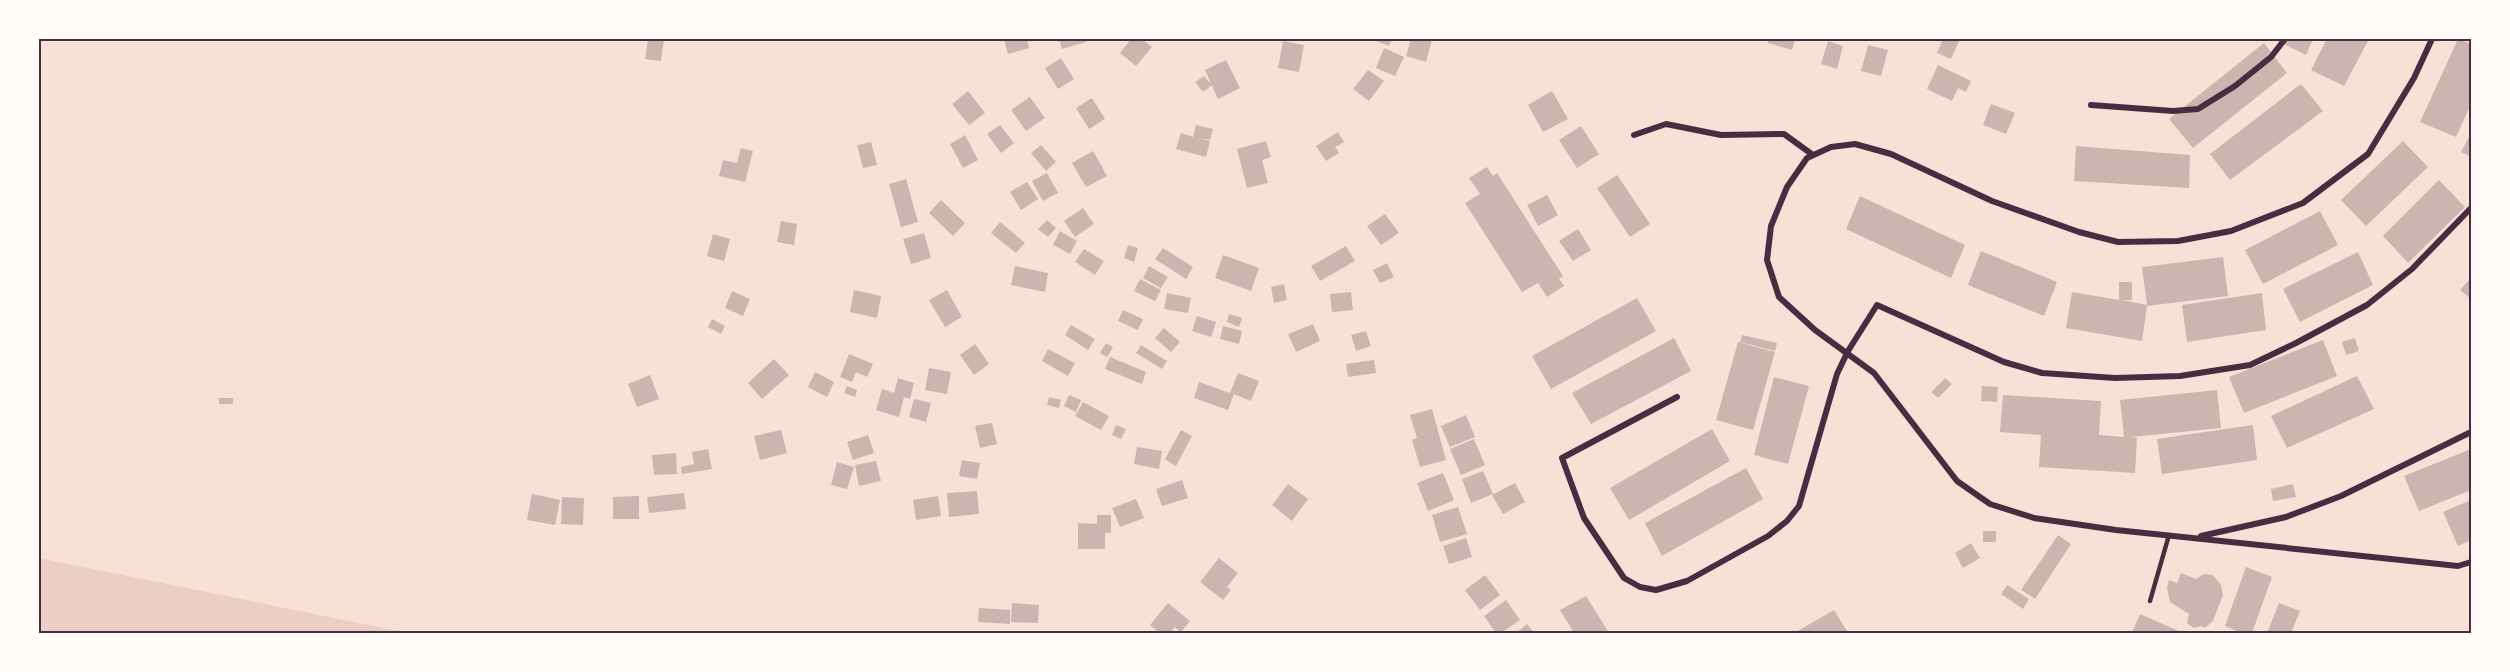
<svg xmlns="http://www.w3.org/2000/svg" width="2510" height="672" viewBox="0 0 2510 672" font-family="Helvetica,sans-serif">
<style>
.green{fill:#ebcfc5}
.building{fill:#ccb4b1}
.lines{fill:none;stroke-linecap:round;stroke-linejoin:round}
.service{stroke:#4a2c40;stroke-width:4.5}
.minor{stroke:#4a2c40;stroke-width:6}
.neatline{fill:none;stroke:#4a2c40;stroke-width:2}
</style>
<rect width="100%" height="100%" fill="#f7e1d7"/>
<!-- green -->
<path class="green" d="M39 558 408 633H39Z"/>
<!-- building -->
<path class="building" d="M648 39H664L661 61 645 59Z
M1004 39H1027L1029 48 1008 54Z
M1059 39H1085L1086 42 1062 49Z
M1131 39H1142L1152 47 1136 66 1120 53Z
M1371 39H1392L1389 46Z
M1411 39H1432L1426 62 1406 56Z
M1769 39H1795L1792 50 1768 43Z
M1943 39H1960L1951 59 1937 53Z
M2273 39H2313L2306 55Z
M2327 39H2369L2344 86 2311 70Z
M2458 39 2471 44V104L2456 137 2420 122Z
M1283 41 1304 45 1299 72 1278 68Z
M1828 41 1843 46 1837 69 1821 64Z
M2264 43 2287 73 2193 148 2169 119Z
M1868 45 1888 50 1881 76 1861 71Z
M1384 48 1404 57 1395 76 1376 68Z
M1061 58 1074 79 1058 89 1045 68Z
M1226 60 1240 88 1218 99 1205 70Z
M1938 65 1971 81 1966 92 1958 88 1952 101 1927 89Z
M1368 70 1384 81 1369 101 1353 89Z
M1204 76 1212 85 1203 92 1195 82Z
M2301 84 2323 111 2230 180 2210 154Z
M968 91 985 113 969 125 952 104Z
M1552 91 1568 119 1543 132 1528 105Z
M1030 97 1045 118 1026 131 1011 110Z
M1092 98 1105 119 1089 129 1076 108Z
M1991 104 2015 113 2006 134 1983 125Z
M1000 125 1014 143 1001 153 987 134Z
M1196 125 1213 129 1210 140 1198 138 1210 141 1206 157 1176 149 1181 133 1193 137Z
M1581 126 1599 154 1577 168 1559 140Z
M1338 132 1344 142 1335 147 1339 153 1326 161 1316 146Z
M2471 133V157L2461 152Z
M965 135 978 160 963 168 950 144Z
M1266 141 1271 157 1262 160 1268 183 1247 188 1237 149Z
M2403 141 2428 167 2366 226 2341 200Z
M871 142 877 165 863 168 857 145Z
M1041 145 1056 162 1046 171 1031 153Z
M2076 146 2190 155 2189 188 2074 181Z
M741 148 753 151 745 182 719 176 723 160 737 163Z
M1093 151 1107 176 1086 187 1072 163Z
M1487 167 1493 176 1497 173 1563 276 1559 279 1564 286 1547 297 1538 283 1522 292 1465 203 1480 194 1469 178Z
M1047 173 1058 193 1043 201 1032 181Z
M1617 175 1650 224 1630 237 1597 188Z
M906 179 918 222 901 227 889 184Z
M2439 180 2465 207 2408 263 2383 236Z
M1027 182 1038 199 1021 210 1010 192Z
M1547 195 1558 215 1538 226 1527 205Z
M1860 196 1965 245 1951 278 1846 229Z
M941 200 965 223 953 236 929 213Z
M1083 208 1094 224 1075 237 1064 221Z
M2320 211 2338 245 2263 284 2245 250Z
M1385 214 1399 233 1381 245 1367 226Z
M1047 220 1056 228 1048 237 1038 229Z
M781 221 797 224 794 245 777 242Z
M1000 222 1025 243 1016 253 991 233Z
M1578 229 1591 250 1573 261 1559 241Z
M1060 231 1077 241 1070 254 1053 245Z
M924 233 931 258 911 264 903 239Z
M713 234 730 239 724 261 707 256Z
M1128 245 1138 248 1134 262 1124 258Z
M1346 246 1355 261 1320 281 1311 266Z
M1163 248 1193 267 1186 279 1155 259Z
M1084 249 1104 261 1095 275 1075 262Z
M1981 251 2057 282 2044 316 1968 285Z
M2358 252 2373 285 2300 322 2283 289Z
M1223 255 1259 268 1251 291 1215 278Z
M2223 257 2228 296 2147 306 2142 341 2066 328 2072 292 2119 300V282H2132V300H2122L2147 305 2142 267Z
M1387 263 1394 277 1380 283 1373 270Z
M1015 266 1048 273 1045 292 1011 285Z
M1149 266 1168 277 1161 288 1143 278Z
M2471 278V299L2460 290Z
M1140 279 1161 290 1155 301 1134 291Z
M1284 284 1287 300 1274 303 1271 287Z
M854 290 881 296 877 318 850 312Z
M947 290 962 317 945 327 929 300Z
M732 291 750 299 743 316 725 308Z
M1351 292 1353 310 1332 312 1330 294Z
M1167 293 1191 298 1188 313 1164 309Z
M2262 293 2266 330 2187 342 2182 305Z
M1637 298 1656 331 1551 389 1532 356Z
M1123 310 1143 319 1138 330 1118 321Z
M1229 314 1242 318 1239 327 1227 322Z
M1197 316 1216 322 1211 337 1192 331Z
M712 319 725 326 721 334 708 327Z
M1313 324 1320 341 1296 352 1288 334Z
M1071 325 1095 339 1088 350 1065 335Z
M1223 326 1242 331 1239 344 1220 339Z
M1164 328 1180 342 1171 352 1155 338Z
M1366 331 1371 346 1356 351 1351 335Z
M1742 335 1777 343 1775 351 1740 342Z
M1674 338 1691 371 1591 424 1572 393Z
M2355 338 2359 351 2346 355 2342 342Z
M2323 340 2337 376 2244 413 2229 377Z
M1738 342 1775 352 1753 430 1716 420Z
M1106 343 1113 347 1107 357 1100 353Z
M975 344 989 364 974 375 960 355Z
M1141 345 1167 361 1162 369 1136 353Z
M1048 349 1075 363 1068 376 1042 361Z
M849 354 873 364 867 377 856 372 852 382 840 377Z
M1110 357 1146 372 1142 384 1105 369Z
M774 359 789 375 762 399 748 383Z
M1374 360 1376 373 1348 377 1346 364Z
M929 368 951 372 947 394 925 390Z
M815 372 834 382 827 397 808 387Z
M1238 373 1259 381 1251 401 1234 394 1228 410 1194 398 1199 382 1230 393Z
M650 375 659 399 637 407 628 384Z
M2357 376 2374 409 2287 448 2271 416Z
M1774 377 1809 386 1788 464 1754 455Z
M898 378 914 383 910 399 904 397 899 417 876 410 882 389 894 393Z
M1945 378 1952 384 1938 398 1931 392Z
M847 386 857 390 855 397 844 393Z
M1982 386 1998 387 1997 402 1981 401Z
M2217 390 2221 428 2131 437 2137 438 2135 473 2039 467 2041 435 2000 432 2003 395 2101 401 2099 435 2124 437 2120 400Z
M1069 395 1081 400 1076 412 1064 406Z
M1049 397 1061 400 1059 408 1047 405Z
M219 398H233V404H219Z
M914 399 931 403 926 422 909 417Z
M1083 402 1109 416 1101 430 1075 416Z
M1432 409 1446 460 1420 467 1412 440 1417 438 1410 415Z
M1466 415 1475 437 1450 447 1441 426Z
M992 423 997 444 980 448 975 426Z
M1116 425 1126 429 1121 439 1112 435Z
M2253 425 2257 460 2162 474 2157 439Z
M1712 429 1730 461 1629 520 1610 488Z
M781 430 787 453 760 460 754 436Z
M1181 430 1192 436 1176 466 1165 459Z
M868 435 874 453 853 460 847 442Z
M1474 439 1485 465 1461 475 1450 449Z
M1137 447 1162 451 1159 469 1134 464Z
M708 449 712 469 682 474 681 467 694 464 692 452Z
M2471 449V490L2419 511 2404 476Z
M676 453 677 474 654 475 652 455Z
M962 460 980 463 977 479 959 476Z
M876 461 881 481 859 486 855 465Z
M837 462 854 467 847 489 831 485Z
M1746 468 1763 499 1662 556 1645 523Z
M1483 471 1493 494 1471 503 1462 479Z
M1443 473 1454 500 1428 511 1417 483Z
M1182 480 1188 498 1162 506 1156 489Z
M1515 483 1525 502 1503 514 1492 495Z
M1288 484 1308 499 1292 521 1272 505Z
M2293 484 2296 497 2273 501 2271 489Z
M977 491 979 514 949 517 947 493Z
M684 493 686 509 649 513 647 497Z
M532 494 560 500 555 525 527 520Z
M639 496V519H613V497Z
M938 496 941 516 916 520 913 500Z
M562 497 584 498 583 525 561 524Z
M1136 499 1144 518 1120 527 1112 508Z
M2471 500V540L2458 546 2443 512Z
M1458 507 1467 534 1440 542 1432 515Z
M1097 515H1111V533H1105V549H1078V523L1097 524Z
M1983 531H1996V542H1983Z
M2058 535 2071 544 2035 599 2021 590Z
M1466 538 1472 557 1449 564 1443 546Z
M1971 543 1980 558 1963 568 1955 553Z
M1219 558 1238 573 1227 587 1231 590 1223 600 1200 582Z
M2246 567 2272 577 2252 633H2242L2225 626Z
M2181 573 2196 579 2204 574 2213 575 2221 585 2223 595 2213 621 2205 628 2201 626 2194 628 2187 623 2189 614 2170 602 2167 588 2169 580 2177 583Z
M1485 575 1500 595 1480 610 1465 590Z
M2007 585 2029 599 2023 609 2001 594Z
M1586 596 1609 633H1574L1560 610Z
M1506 600 1520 620 1501 633H1496L1484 616Z
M1012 603 1039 605 1038 623 1011 622Z
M1168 603 1190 621 1181 632 1175 627 1170 633H1160L1150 625Z
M2279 603 2300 611 2291 633H2267Z
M979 608 1010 610V624L978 622Z
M1834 610 1848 633H1794Z
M2140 614 2183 633H2132Z
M1527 624 1534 633H1516Z"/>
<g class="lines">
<!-- service -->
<path class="service" d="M2150 601 2169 535"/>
<!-- minor -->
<path class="minor" d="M2432 39 2414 78 2368 154 2303 203 2231 231 2178 241 2118 242 2079 232 1992 201 1891 154 1855 144 1831 147 1807 158 1787 187 1771 226 1767 260 1779 297 1815 330 1874 373 1957 481 1990 504 2034 518 2116 530 2458 566 2471 562
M2091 105 2173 111 2198 109 2235 86 2271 57 2285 39
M1634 135 1666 124 1721 135 1784 134 1813 155
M1677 397 1562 458 1584 518 1624 578 1640 587 1656 590 1687 581 1768 536 1787 521 1799 506 1837 374 1848 351 1877 305 2004 362 2042 373 2115 378 2180 376 2250 365 2296 343 2367 305 2412 269 2471 208
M2201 536 2286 517 2341 496 2471 432"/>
</g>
<!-- border -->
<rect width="2510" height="672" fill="none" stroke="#fffaf5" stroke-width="81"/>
<rect x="40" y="40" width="2430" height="592" class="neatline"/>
</svg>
